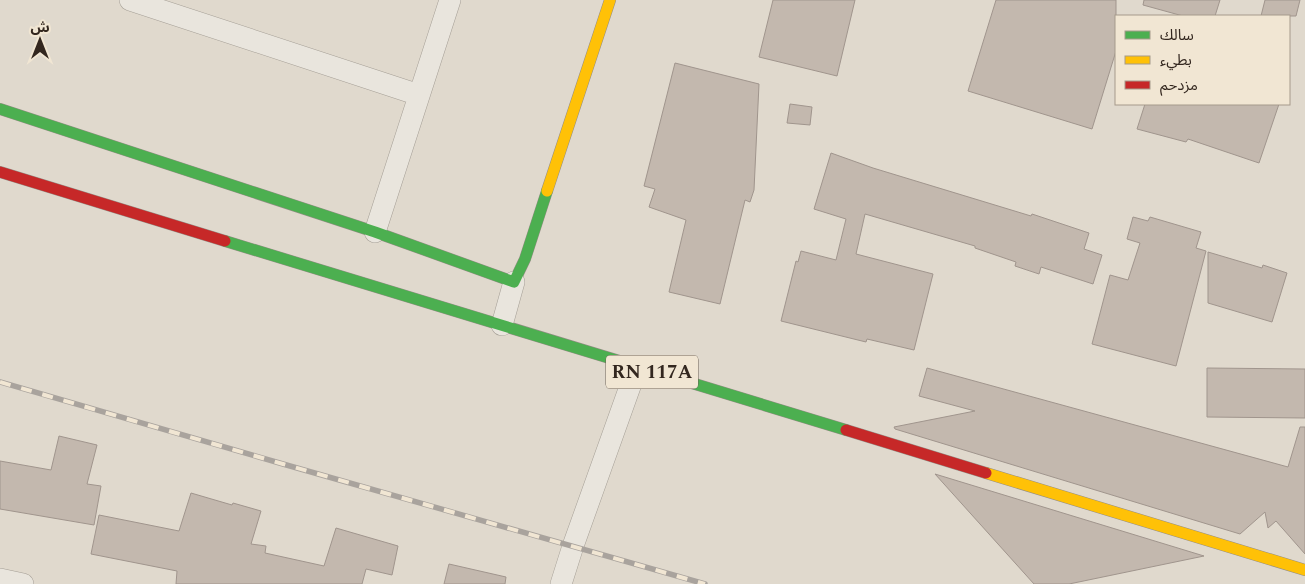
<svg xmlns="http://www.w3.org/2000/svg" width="1305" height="584" viewBox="0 0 1305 584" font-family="Spectral,'Noto Sans Arabic',serif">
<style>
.building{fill:#c3b8ae;stroke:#a0958d}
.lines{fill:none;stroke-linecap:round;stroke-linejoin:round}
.street-casing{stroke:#a59f96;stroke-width:22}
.fast-casing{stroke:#958e86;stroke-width:12}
.slow-casing{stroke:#958e86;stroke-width:12}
.jam-casing{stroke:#958e86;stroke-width:12}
.street{stroke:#e9e5dd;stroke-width:21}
.fast{stroke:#4caf50;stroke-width:11}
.slow{stroke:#ffc107;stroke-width:11}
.jam{stroke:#c62828;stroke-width:11}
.rail-casing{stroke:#a9a39d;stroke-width:5.5}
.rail{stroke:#f1e6d3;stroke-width:4;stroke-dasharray:11;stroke-linecap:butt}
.labels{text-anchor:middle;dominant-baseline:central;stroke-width:5;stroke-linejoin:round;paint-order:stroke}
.shield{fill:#f1e6d3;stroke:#6c6055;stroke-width:1}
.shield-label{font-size:19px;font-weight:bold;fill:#33271f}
</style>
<rect width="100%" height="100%" fill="#e0d9cd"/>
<!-- building -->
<path class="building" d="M773 0H855L837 76 759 57Z
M996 0H1116V51L1092 129 968 91Z
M1144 0H1220L1215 16H1183L1143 5Z
M1265 0H1300L1296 16H1261Z
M675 63 759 84 754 190 750 202 745 200 720 304 669 292 686 220 649 207 655 189 644 186Z
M790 104 812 107 810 125 787 123Z
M1145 104H1279L1259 163 1188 139 1186 142 1137 129Z
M831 153 873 168 1031 216 1032 214 1089 233 1084 249 1102 255 1093 284 1041 267 1039 274 1015 266 1016 262 975 248V246L865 214 856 254 933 274 914 350 867 339 866 342 781 321 796 261 798 262 801 251 836 260 846 219 814 209Z
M1133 217 1148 221 1150 217 1201 232 1196 248 1206 251 1176 366 1092 344 1110 275 1128 280 1140 243 1127 239Z
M1208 252 1262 268 1263 265 1287 273 1272 322 1208 303Z
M927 368 1288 467 1300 427H1305V554L1276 521 1268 528 1265 512 1240 534 895 429 894 427 975 411 919 396Z
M1207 368 1305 369V418L1207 417Z
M59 436 97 445 87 484 101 486 94 525 0 509V461L51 470Z
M935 474 1204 556 1069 584H1034Z
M191 493 232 505 233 503 261 511 251 544 266 546 265 553 324 566 336 528 398 546 392 575 366 569 362 584H176L177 571 91 554 99 515 179 531Z
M449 564 506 577 505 584H444Z"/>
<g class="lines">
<!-- street casing -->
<g class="street-casing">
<path id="street" d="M130 0 419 95
M375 232 450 0
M502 325 514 282
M0 579 23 584
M561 584 573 546 637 367"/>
</g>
<!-- fast casing -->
<g class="fast-casing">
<path id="fast" d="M0 109 375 232 514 282 525 259 547 191
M225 241 846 430"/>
</g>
<!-- slow casing -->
<g class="slow-casing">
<path id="slow" d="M547 191 610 0
M986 473 1305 570"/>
</g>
<!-- jam casing -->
<g class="jam-casing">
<path id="jam" d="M0 172 225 241
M846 430 986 473"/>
</g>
<!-- street -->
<use href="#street" class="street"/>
<!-- fast -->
<use href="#fast" class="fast"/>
<!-- slow -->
<use href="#slow" class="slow"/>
<!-- jam -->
<use href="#jam" class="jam"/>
<!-- rail casing -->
<g class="rail-casing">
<path id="rail" d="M0 382 283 464 705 584"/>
</g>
<!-- rail -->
<use href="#rail" class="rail"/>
</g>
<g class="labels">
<!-- shield labels -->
<rect class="shield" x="606" y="355.5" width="92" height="33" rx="4"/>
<g class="shield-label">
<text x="652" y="372">RN 117A</text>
</g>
</g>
<!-- legend -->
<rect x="1115" y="15" width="175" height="90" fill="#f1e6d3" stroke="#a59a8b"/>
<rect x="1125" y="31" width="25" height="8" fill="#4caf50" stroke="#a59a8b"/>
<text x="1160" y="40" font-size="15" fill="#33271f">سالك</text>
<rect x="1125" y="56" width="25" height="8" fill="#ffc107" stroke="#a59a8b"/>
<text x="1160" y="65" font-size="15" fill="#33271f">بطيء</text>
<rect x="1125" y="81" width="25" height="8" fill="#c62828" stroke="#a59a8b"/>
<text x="1160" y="90" font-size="15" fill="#33271f">مزدحم</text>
<!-- north arrow -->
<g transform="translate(40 40)" stroke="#f1e6d3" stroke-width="4" paint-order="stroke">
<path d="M0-4L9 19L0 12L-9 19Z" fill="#33271f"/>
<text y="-8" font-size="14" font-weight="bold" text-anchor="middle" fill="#33271f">ش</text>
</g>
</svg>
